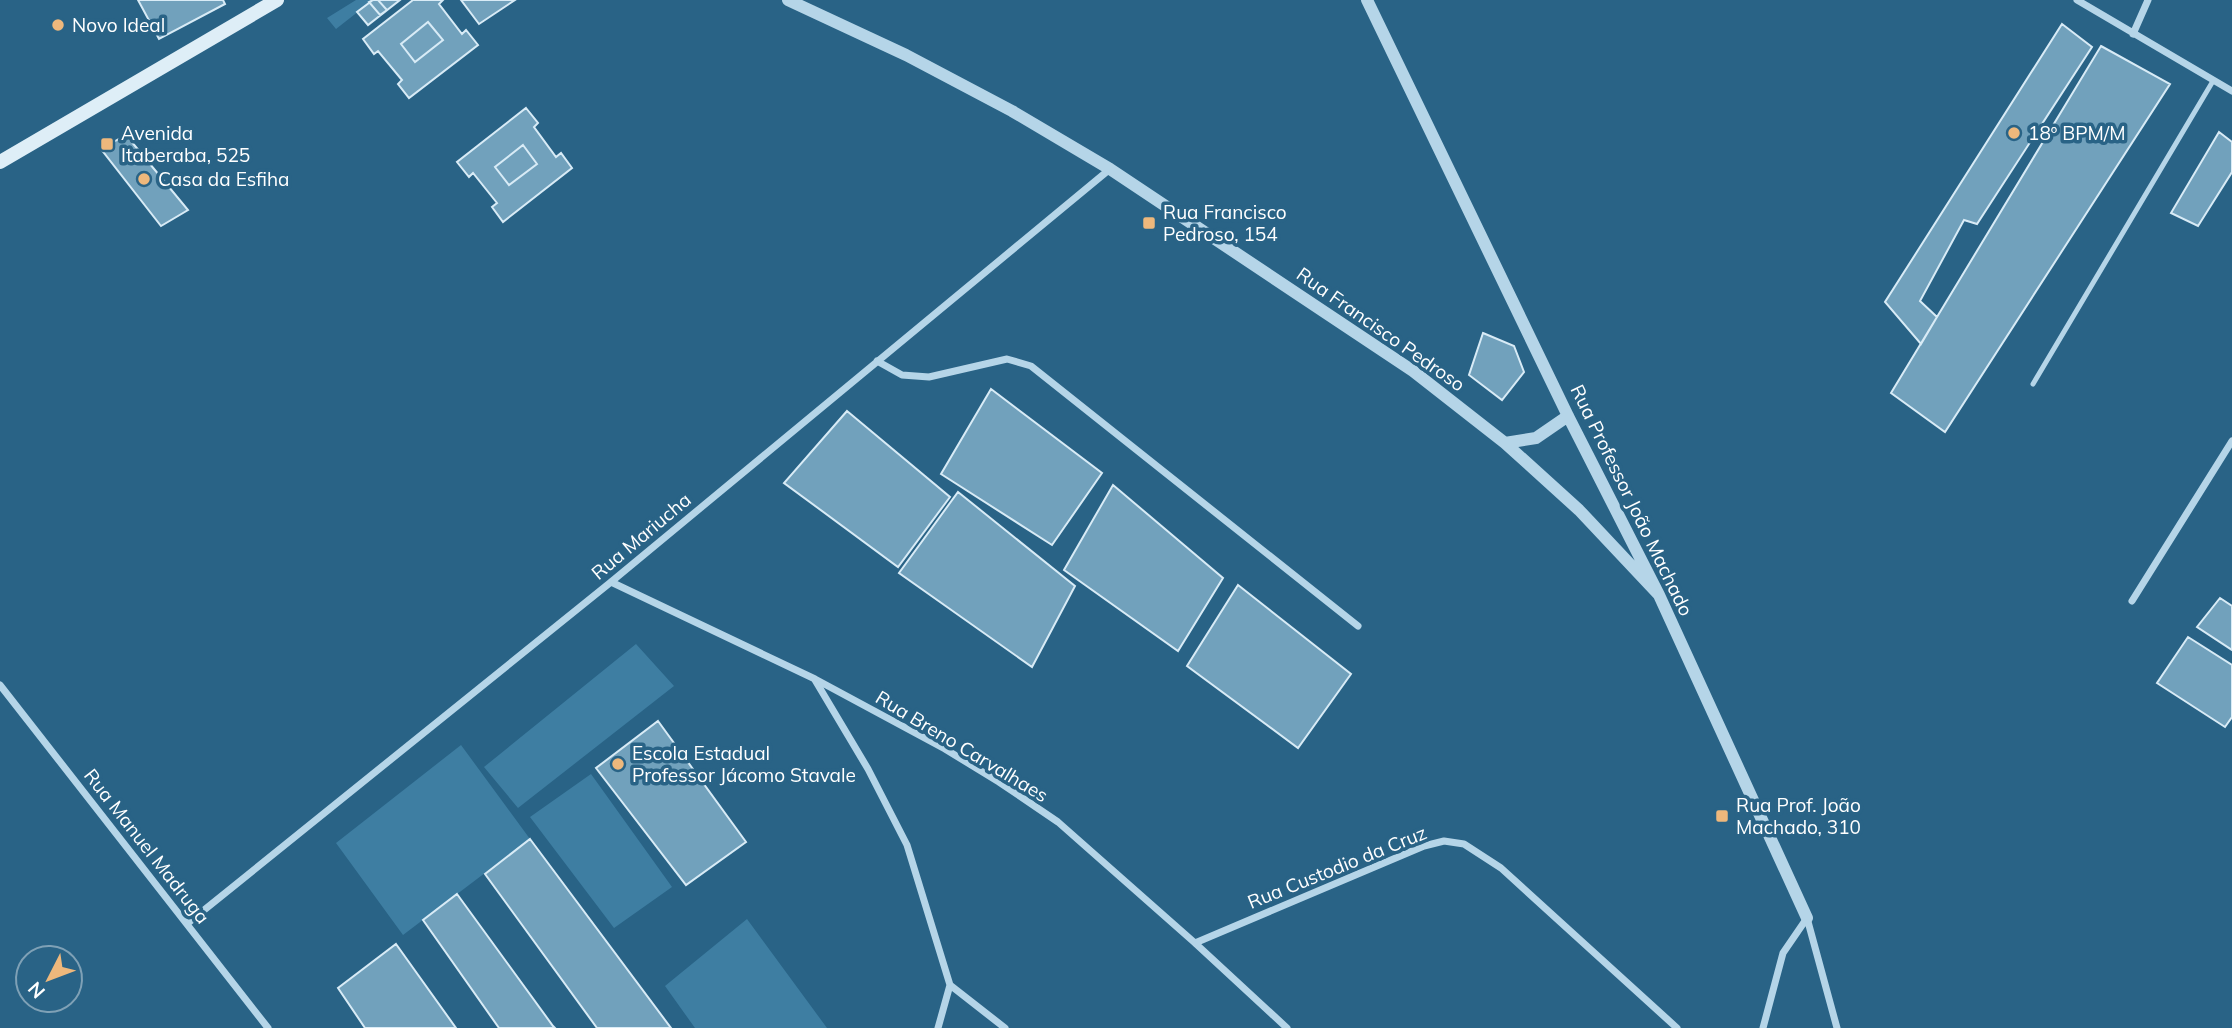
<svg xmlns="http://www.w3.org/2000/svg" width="2232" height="1028" viewBox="0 0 2232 1028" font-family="Mulish,sans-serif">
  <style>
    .green { fill: #3e7ea2 }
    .building { fill: #71a1bc; stroke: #d8ebf6; stroke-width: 2 }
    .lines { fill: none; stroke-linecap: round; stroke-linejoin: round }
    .service { stroke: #b5d5e8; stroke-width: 5 }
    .minor { stroke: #b5d5e8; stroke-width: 7 }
    .tertiary { stroke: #b5d5e8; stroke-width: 12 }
    .secondary { stroke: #deeef7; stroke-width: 14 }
    .poi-dot { fill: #eeb87c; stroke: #296386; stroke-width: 2.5 }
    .labels { text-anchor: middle; stroke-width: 7; stroke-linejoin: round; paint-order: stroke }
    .poi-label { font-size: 19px; fill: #fff; stroke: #296386; text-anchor: start }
    .street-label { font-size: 19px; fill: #fff; stroke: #296386 }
  </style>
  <rect width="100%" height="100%" fill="#296386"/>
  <path class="green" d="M356,0H373L336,29L327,18Z
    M636,644L674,686L518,808L484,767Z
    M461,745L530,839L403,935L336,843Z
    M591,774L672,887L614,928L530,817Z
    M747,919L827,1028H695L665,986Z"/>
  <path class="building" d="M138,0H223L225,4L159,39Z
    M373,0H400L368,25L357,12Z
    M373,0H378L387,10L380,15L369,2Z
    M413,0H443L439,4L462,34L466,30L478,45L409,98L398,84L402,80L378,51L374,54L363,39Z
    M461,0H515L479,24Z
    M428,22L443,40L415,62L401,44Z
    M2062,24L2092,47L1977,224L1964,220L1920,301L1937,317L1921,344L1885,302Z
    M2101,46L2170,84L1945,432L1891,393Z
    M526,108L538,123L534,127L556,157L561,153L572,168L503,222L492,207L497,203L473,173L469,177L457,162Z
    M2219,132L2232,142V172L2198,226L2171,213Z
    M126,135L188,210L161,226L101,149Z
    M523,145L537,164L509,185L495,167Z
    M1483,333L1514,346L1524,372L1502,400L1469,375Z
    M991,389L1102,473L1052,545L941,474Z
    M847,411L950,497L898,567L784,483Z
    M1113,485L1223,578L1178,651L1064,570Z
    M958,492L1075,586L1032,667L899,573Z
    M1238,585L1351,674L1298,748L1187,666Z
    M2220,598L2232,606V650L2197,627Z
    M2188,637L2232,665V717L2225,727L2157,683Z
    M658,721L746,842L686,885L596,768Z
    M530,839L671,1028H597L485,874Z
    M457,894L553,1026L555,1028H499L423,920Z
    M396,944L456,1028H365L338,988Z"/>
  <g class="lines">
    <path class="service" d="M2033,384L2213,81"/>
    <path class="minor" d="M2077,0L2232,91
      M2133,34L2148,0
      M877,361L902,375L929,377L1007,359L1031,366L1358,626
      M611,582L815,679L945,749L999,782L1058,822L1195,943L1287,1028
      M2132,601L2232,441
      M815,680L868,769L907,845L950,985L938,1028
      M0,685L268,1028
      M1807,918L1837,1028
      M188,923L611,582L1110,169
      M1195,943L1424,846L1444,841L1464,844L1501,868L1677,1028
      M950,985L1005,1028
      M1763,1028L1783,953L1807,918"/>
    <path class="tertiary" d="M788,0L906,55L1012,111L1110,169L1413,371L1505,443L1579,510L1659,595
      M1367,0L1568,416L1659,595L1807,918
      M1505,443L1536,438L1568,416"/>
    <path class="secondary" d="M0,162L277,0"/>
  </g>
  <g class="poi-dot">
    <circle cx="58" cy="25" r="7"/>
    <circle cx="2014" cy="133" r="7"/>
    <rect x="100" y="137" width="14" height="14" rx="3.5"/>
    <circle cx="144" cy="179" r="7"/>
    <rect x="1142" y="216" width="14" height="14" rx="3.5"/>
    <circle cx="618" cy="764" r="7"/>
    <rect x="1715" y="809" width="14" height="14" rx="3.5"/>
  </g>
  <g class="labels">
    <g class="poi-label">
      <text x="72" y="32">Novo Ideal</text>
      <text x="121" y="140">Avenida<tspan x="121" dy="22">Itaberaba, 525</tspan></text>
      <text x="2028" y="140">18º BPM/M</text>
      <text x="158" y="186">Casa da Esfiha</text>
      <text x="1163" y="219">Rua Francisco<tspan x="1163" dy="22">Pedroso, 154</tspan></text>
      <text x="632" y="760">Escola Estadual<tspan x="632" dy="22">Professor Jácomo Stavale</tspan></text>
      <text x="1736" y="812">Rua Prof. João<tspan x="1736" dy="22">Machado, 310</tspan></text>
    </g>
    <g class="street-label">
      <text transform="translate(1381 329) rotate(35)" y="7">Rua Francisco Pedroso</text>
      <text transform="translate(1632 500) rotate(64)" y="7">Rua Professor João Machado</text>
      <text transform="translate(641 536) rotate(-40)" y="7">Rua Mariucha</text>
      <text transform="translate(962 746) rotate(31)" y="7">Rua Breno Carvalhaes</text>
      <text transform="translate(147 846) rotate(52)" y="7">Rua Manuel Madruga</text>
      <text transform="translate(1337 867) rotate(-22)" y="7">Rua Custodio da Cruz</text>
    </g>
  </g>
  <g transform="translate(49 979) rotate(228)"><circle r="33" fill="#296386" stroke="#7fa1b6" stroke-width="2"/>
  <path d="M0-5L12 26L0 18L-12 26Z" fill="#eeb87c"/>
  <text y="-10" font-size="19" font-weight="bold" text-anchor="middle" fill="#ffffff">N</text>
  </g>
</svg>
